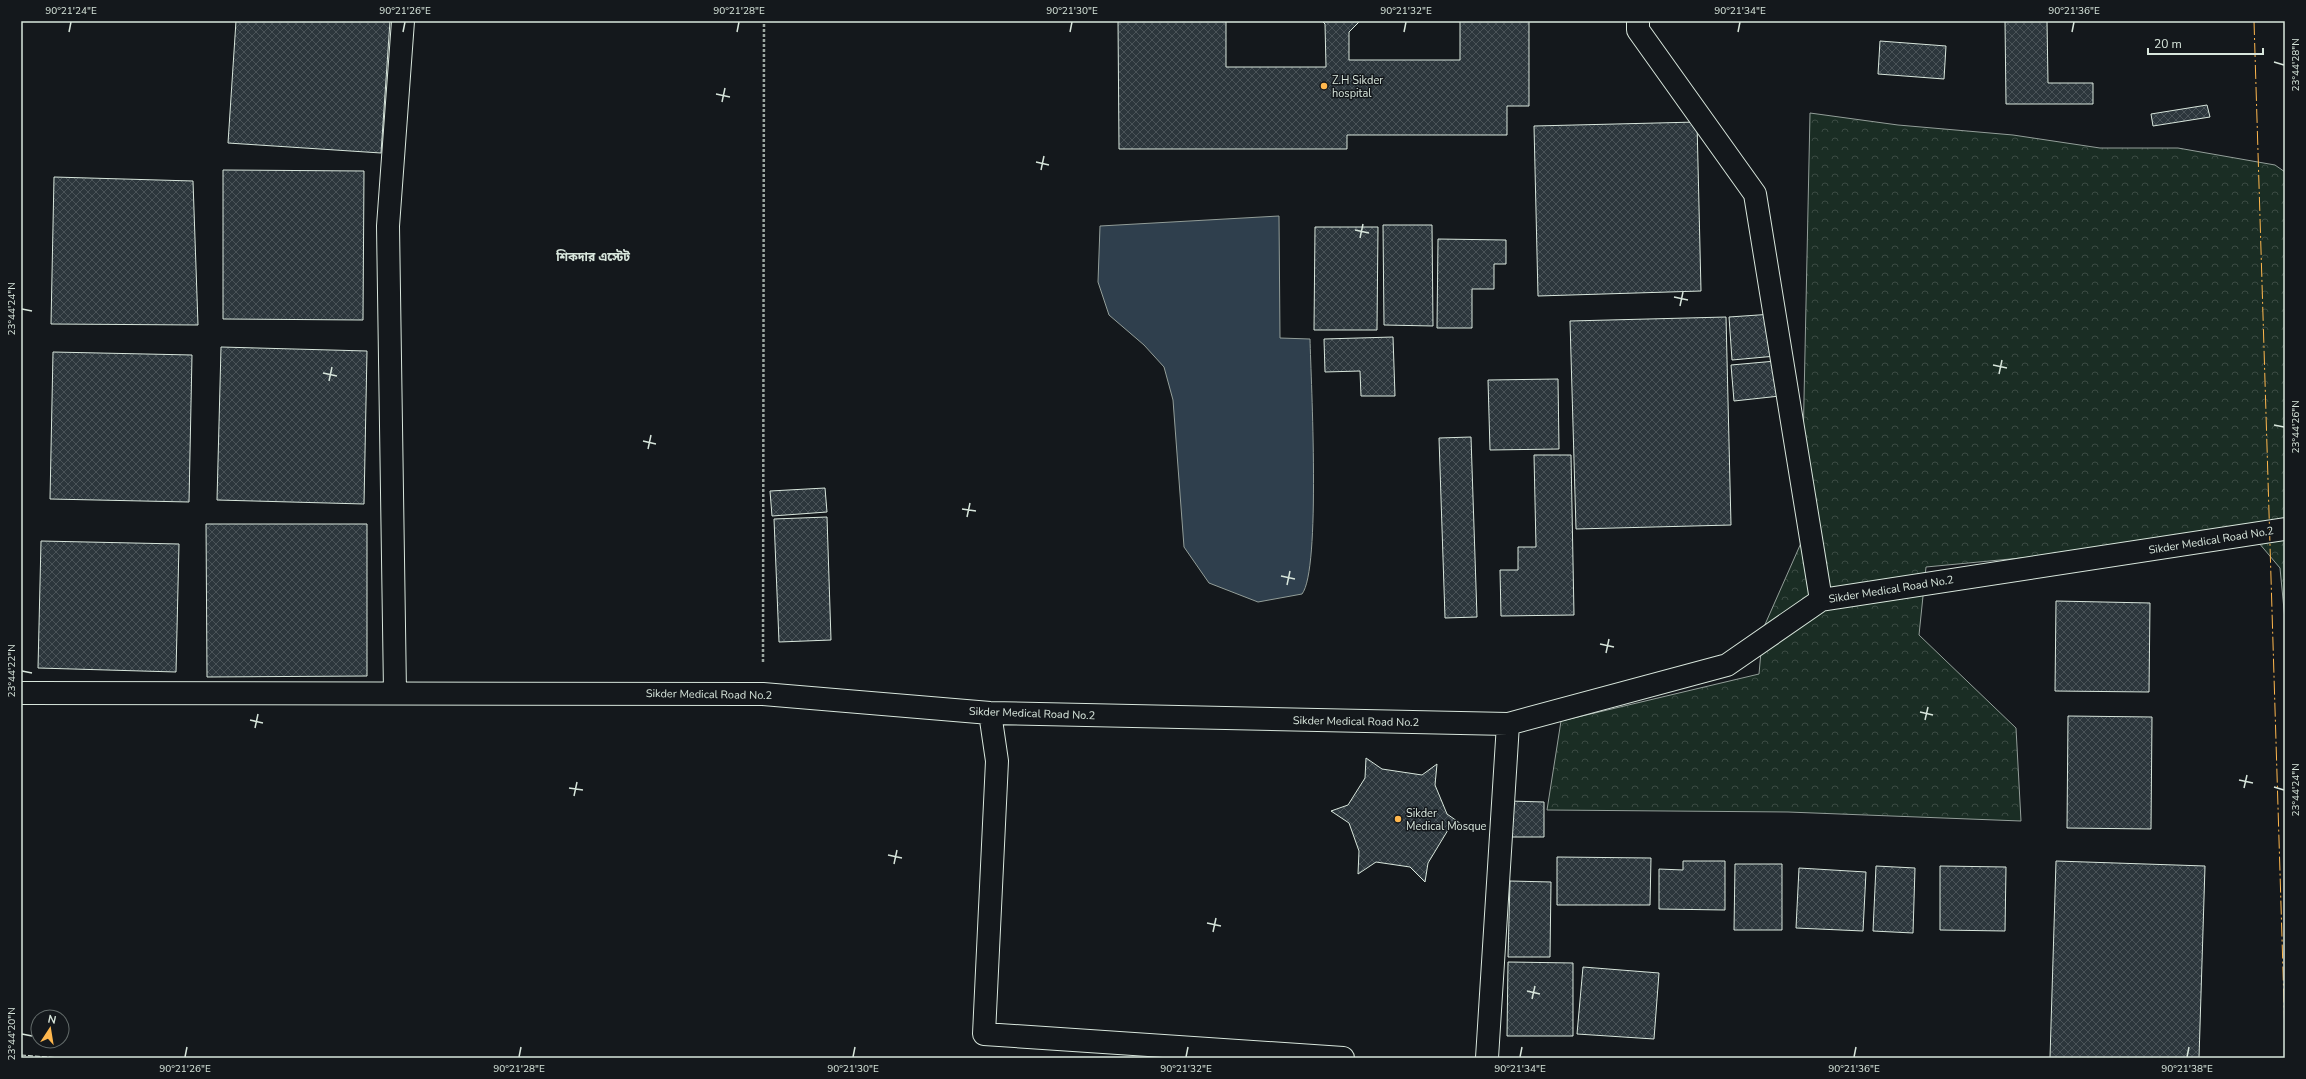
<svg xmlns="http://www.w3.org/2000/svg" width="2306" height="1079" viewBox="0 0 2306 1079" font-family="'Nunito Sans','Noto Sans Bengali',sans-serif">
  <style>
    .forest { fill: url(#forest-crowns); stroke: #939e99 }
    .water { fill: #2f3f4d; stroke: #939e99 }
    .building { fill: url(#building-cross-hatch); stroke: #d8e6dc }
    .lines { fill: none; stroke-linecap: round; stroke-linejoin: round }
    .minor-casing { stroke: #d8e6dc; stroke-width: 24 }
    .path { stroke: #9da8a2; stroke-width: 2.5; stroke-dasharray: 3 2; stroke-linecap: butt }
    .minor { stroke: #14181c; stroke-width: 22 }
    .fence { stroke: #d8e6dc; stroke-width: 1; stroke-dasharray: 5 2; stroke-linecap: butt }
    .power { stroke: #ffb74d; stroke-width: 1; stroke-dasharray: 14 3 2 3; stroke-linecap: butt }
    .ticks { fill: none; stroke: #d8e6dc; stroke-width: 1.5 }
    .poi-dot { fill: #ffb74d; stroke: #14181c; stroke-width: 1.5 }
    .labels { text-anchor: middle; stroke-width: 3; stroke-linejoin: round; paint-order: stroke }
    .poi-label { font-size: 11px; fill: #d8e6dc; stroke: #14181c; text-anchor: start }
    .street-label { font-size: 11px; fill: #d8e6dc; stroke: #14181c }
    .neighbourhood-label { font-size: 12px; font-weight: bold; fill: #d8e6dc; stroke: #14181c }
    .neatline { fill: none; stroke: #d8e6dc; stroke-width: 1.5 }
    .ticks-label { font-size: 10px; text-anchor: middle; fill: #d8e6dc }
  </style>
  <defs>
    <pattern id="forest-crowns" width="20" height="18" patternUnits="userSpaceOnUse"><rect width="20" height="18" fill="#1a2d24"/><path d="M2 6a3 3 0 1 1 6 0M12 15a3 3 0 1 1 6 0" fill="none" stroke="#3b4b43"/></pattern>
    <pattern id="building-cross-hatch" width="8" height="8" patternUnits="userSpaceOnUse"><rect width="8" height="8" fill="#2c363c"/><path d="M0 0l8 8M0 8l8-8" fill="none" stroke="#4a5358"/></pattern>
  </defs>
  <rect width="100%" height="100%" fill="#14181c"/>
  <path class="forest" d="M1810,113L1898,125L2013,135L2100,148H2178L2275,165L2285,172V620L2280,568L2253,536L1926,567L1919,635L2016,728L2021,821L1788,812L1547,810L1561,721L1759,674L1763,629L1801,543Z"/>
  <path class="water" d="M1279,216L1280,338L1310,339C1311,381 1321,570 1302,594L1258,602L1209,583L1184,547L1173,400L1164,367L1144,345L1109,315L1098,282L1100,226Z"/>
  <path class="building" d="M236,21H390L381,153L228,143Z
    M1118,21H1226V67H1326L1325,24L1322,21H1360L1349,32V60H1460V21H1529V106H1507V135H1347V149H1119Z
    M2005,21H2047L2048,83H2093V104H2006Z
    M1880,41L1946,46L1944,79L1878,74Z
    M2207,105L2210,117L2153,126L2151,114Z
    M1697,122L1701,291L1538,296L1534,126Z
    M223,170L364,171L363,320L223,319Z
    M54,177L193,181L198,325L51,324Z
    M1383,225H1432L1433,326L1384,325Z
    M1315,227H1378L1377,330H1314Z
    M1438,239L1506,240V264H1494V289H1472V328H1437Z
    M1773,314L1776,356L1732,360L1729,317Z
    M1726,317L1731,525L1576,529L1570,321Z
    M1393,337L1395,396H1361L1360,371L1325,372L1324,339Z
    M221,347L367,351L364,504L217,500Z
    M53,352L192,355L189,502L50,499Z
    M1776,361L1780,396L1734,401L1731,365Z
    M1558,379L1559,449L1490,450L1488,380Z
    M1471,437L1477,617L1445,618L1439,438Z
    M1534,455H1571L1574,615L1501,616L1500,570H1518V547H1536Z
    M825,488L827,512L772,516L770,491Z
    M827,517L831,640L779,642L774,519Z
    M206,524H367V676L207,677Z
    M41,541L179,544L176,672L38,668Z
    M2056,601L2150,603L2149,692L2055,691Z
    M2068,716L2152,717L2151,829L2067,828Z
    M1366,758L1382,769L1422,775L1437,764L1435,785L1447,814L1464,826L1448,830L1428,863L1425,882L1410,867L1376,862L1358,874L1359,851L1349,823L1331,811L1348,805L1365,778Z
    M1508,801L1544,802V837H1508Z
    M1557,857L1651,858L1650,905H1557Z
    M1683,861H1725V910L1659,909V869L1683,870Z
    M2056,861L2205,866L2199,1058H2050Z
    M1735,864H1782V930H1734Z
    M1876,866L1915,868L1913,933L1873,931Z
    M1940,866L2006,867L2005,931L1940,930Z
    M1799,868L1866,872L1863,931L1796,928Z
    M1510,881L1551,882L1550,957H1508Z
    M1508,962L1573,963V1036H1507Z
    M1583,967L1659,973L1654,1039L1577,1034Z"/>
  <g class="lines">
    <g class="minor-casing">
      <path id="minor" d="M1638,21V30L1755,194L1821,600
        M395,692L388,226L403,21
        M21,693L763,694L990,713L1508,724L1727,665L1821,600L2285,529
        M990,713L997,761L984,1034L1343,1058
        M1487,1058L1508,724"/>
    </g>
    <path class="path" d="M763,662L764,21"/>
    <use href="#minor" class="minor"/>
    <path class="fence" d="M21,1055L62,1058"/>
    <path class="power" d="M2254,21L2285,1036"/>
  </g>
  <path class="ticks" d="M69,32L71,22M403,32L405,22M737,32L739,22M1070,32L1072,22M1404,32L1406,22M1738,32L1740,22M2072,32L2074,22M2274,62L2284,65M716,94L730,97M722,102L725,88M1036,162L1049,165M1041,170L1044,156M1355,230L1369,233M1360,238L1363,224M1674,297L1688,300M1680,306L1683,292M22,309L32,311M1993,365L2007,368M323,373L337,376M1999,374L2002,360M329,381L332,367M2274,425L2284,427M643,441L656,444M648,449L651,435M962,509L976,511M967,517L970,503M1281,576L1295,579M1287,585L1290,571M1600,644L1614,647M1606,653L1609,639M22,671L32,673M1920,712L1933,715M250,720L263,723M1925,720L1928,707M255,728L258,714M2239,780L2253,783M2274,787L2284,790M569,788L583,790M2244,788L2247,775M574,796L577,782M888,855L902,858M894,864L897,850M1207,923L1221,926M1213,932L1216,918M1527,991L1540,994M1532,999L1535,986M22,1034L32,1036M185,1057L187,1047M519,1057L521,1047M853,1057L855,1047M1186,1057L1188,1047M1520,1057L1522,1047M1854,1057L1856,1047M2187,1057L2189,1047"/>
  <g class="poi-dot">
    <circle cx="1324" cy="86" r="4"/>
    <circle cx="1398" cy="819" r="4"/>
  </g>
  <g class="labels">
    <g class="poi-label">
      <text x="1332" y="84">Z.H Sikder<tspan x="1332" dy="13">hospital</tspan></text>
      <text x="1406" y="817">Sikder<tspan x="1406" dy="13">Medical Mosque</tspan></text>
    </g>
    <g class="street-label">
      <text transform="translate(2211 540) rotate(-9)" y="4">Sikder Medical Road No.2</text>
      <text transform="translate(1891 589) rotate(-9)" y="4">Sikder Medical Road No.2</text>
      <text transform="translate(709 694) rotate(1)" y="4">Sikder Medical Road No.2</text>
      <text transform="translate(1032 713) rotate(2)" y="4">Sikder Medical Road No.2</text>
      <text transform="translate(1356 721) rotate(1)" y="4">Sikder Medical Road No.2</text>
    </g>
    <g class="neighbourhood-label">
      <text x="593" y="261">শিকদার এস্টেট</text>
    </g>
  </g>
  <rect width="2306" height="1079" fill="none" stroke="#14181c" stroke-width="44"/>
  <g transform="translate(50 1029) rotate(12)"><circle r="19" fill="#14181c" stroke="#626a69"/>
  <path d="M0-3L7 15L0 10L-7 15Z" fill="#ffb74d"/>
  <text y="-6" font-size="11" font-weight="bold" text-anchor="middle" fill="#d8e6dc">N</text>
  </g>
  <path d="M2148 48v6h115v-6" fill="none" stroke="#d8e6dc" stroke-width="2"/>
  <text x="2154" y="48" font-size="12" fill="#d8e6dc" stroke="#14181c" stroke-width="3" paint-order="stroke">20 m</text>
  <rect x="22" y="22" width="2262" height="1035" class="neatline"/>
  <g class="ticks-label">
    <text x="71" y="14">90°21'24"E</text>
    <text x="405" y="14">90°21'26"E</text>
    <text x="739" y="14">90°21'28"E</text>
    <text x="1072" y="14">90°21'30"E</text>
    <text x="1406" y="14">90°21'32"E</text>
    <text x="1740" y="14">90°21'34"E</text>
    <text x="2074" y="14">90°21'36"E</text>
    <text transform="translate(2295 65) rotate(-90)" y="4">23°44'28"N</text>
    <text transform="translate(11 309) rotate(-90)" y="4">23°44'24"N</text>
    <text transform="translate(2295 427) rotate(-90)" y="4">23°44'26"N</text>
    <text transform="translate(11 671) rotate(-90)" y="4">23°44'22"N</text>
    <text transform="translate(2295 790) rotate(-90)" y="4">23°44'24"N</text>
    <text transform="translate(11 1034) rotate(-90)" y="4">23°44'20"N</text>
    <text x="185" y="1072">90°21'26"E</text>
    <text x="519" y="1072">90°21'28"E</text>
    <text x="853" y="1072">90°21'30"E</text>
    <text x="1186" y="1072">90°21'32"E</text>
    <text x="1520" y="1072">90°21'34"E</text>
    <text x="1854" y="1072">90°21'36"E</text>
    <text x="2187" y="1072">90°21'38"E</text>
  </g>
</svg>
